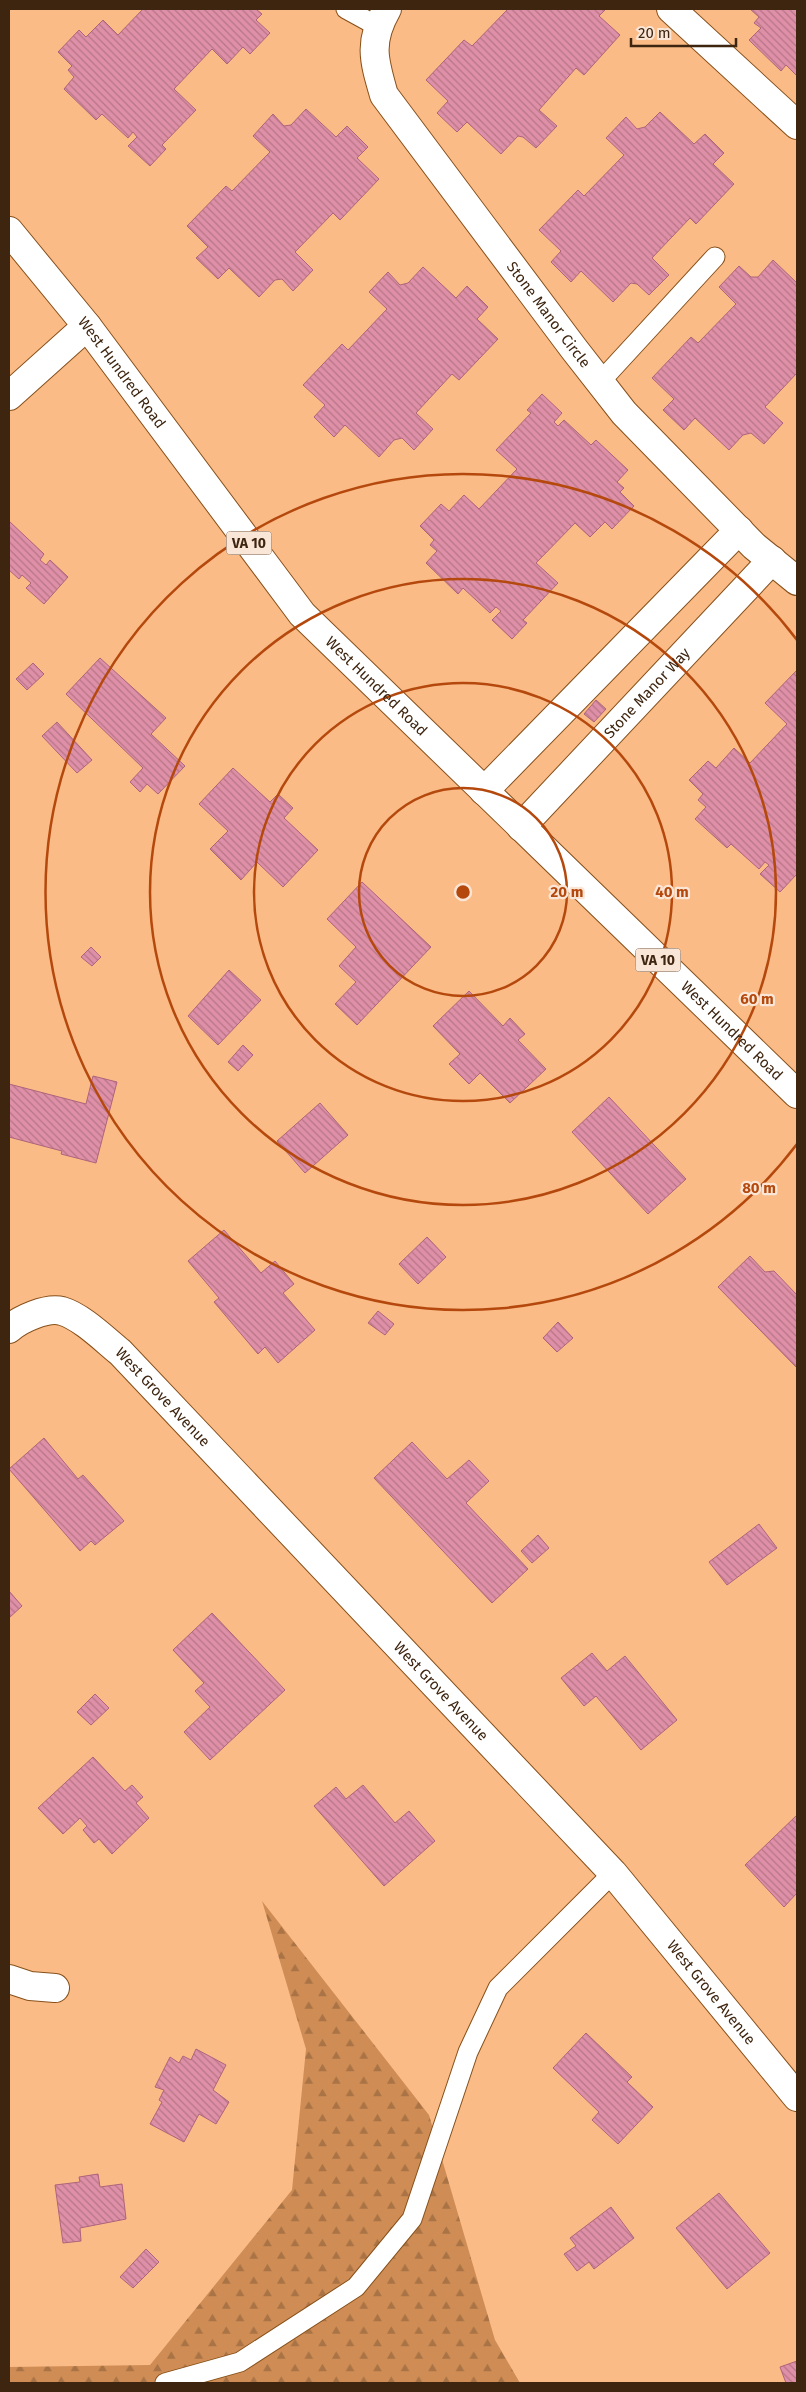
<svg xmlns="http://www.w3.org/2000/svg" width="806" height="2392" viewBox="0 0 806 2392" font-family="'Fira Sans',sans-serif">
  <style>
    .forest { fill: url(#forest-firs) }
    .building { fill: url(#building-back-hatch); stroke: #ae647b }
    .lines { fill: none; stroke-linecap: round; stroke-linejoin: round }
    .lane-casing { stroke: #87501a; stroke-width: 21 }
    .street-casing { stroke: #87501a; stroke-width: 30 }
    .primary-casing { stroke: #87501a; stroke-width: 30 }
    .lane { stroke: #fff; stroke-width: 19 }
    .street { stroke: #fff; stroke-width: 28 }
    .primary { stroke: #fff; stroke-width: 28 }
    .ring { fill: none; stroke: #b5490d; stroke-width: 2.5 }
    .labels { text-anchor: middle; stroke-width: 4.5; stroke-linejoin: round; paint-order: stroke }
    .shield { fill: #fae6d7; stroke: #765f4c; stroke-width: 1 }
    .shield-label { font-size: 14px; font-weight: bold; fill: #3e2510 }
    .street-label { font-size: 15px; fill: #3e2510; stroke: #fae6d7 }
    .centre { fill: #b5490d; stroke: #fae6d7; stroke-width: 2.5 }
    .ring-label { font-size: 15px; text-anchor: middle; font-weight: bold; fill: #b5490d; stroke: #fae6d7; stroke-width: 4.5; stroke-linejoin: round; paint-order: stroke }
  </style>
  <defs>
    <pattern id="forest-firs" width="22" height="20" patternUnits="userSpaceOnUse" patternTransform="scale(1.25)"><rect width="22" height="20" fill="#cf8d55"/><path d="M5 1l3.5 6h-7zM16 11l3.5 6h-7z" fill="#a97345"/></pattern>
    <pattern id="building-back-hatch" width="6" height="6" patternUnits="userSpaceOnUse" patternTransform="scale(1.25)"><rect width="6" height="6" fill="#df90a8"/><path d="M-1 5l2 2M0 0l6 6M5-1l2 2" fill="none" stroke="#b67587"/></pattern>
  </defs>
  <rect width="100%" height="100%" fill="#fabb87"/>
  <path class="forest" d="M262,1901L429,2115L495,2340L520,2383H9V2367L150,2365L292,2190L306,2049Z"/>
  <path class="building" d="M143,9H256L262,14L256,20L270,33L250,54L243,47L227,64L212,49L174,89L196,110L162,145L166,149L150,166L128,146L137,137L133,132L128,138L102,114L96,120L64,89L74,77L68,70L72,66L58,52L79,30L86,37L103,20L118,35Z
    M508,9H606L599,16L620,35L584,75L576,68L539,110L557,126L536,148L523,137L518,136L501,154L467,122L457,132L437,113L448,101L426,80L464,40L472,46Z
    M750,9H797V76L786,65L781,71L749,40L761,28L754,23L759,17Z
    M306,109L336,137L347,126L368,147L357,158L379,179L340,220L333,213L295,252L313,270L293,291L282,279L275,280L259,297L229,268L218,279L196,258L208,247L187,226L226,186L232,191L270,152L253,136L273,114L284,126L291,125Z
    M660,112L694,144L705,134L724,153L713,164L734,184L696,224L690,218L652,258L669,275L649,295L637,284L631,283L613,302L581,271L571,282L551,262L561,251L539,230L578,190L584,196L624,155L606,138L626,117L637,129L645,127Z
    M773,260L797,283V373L765,407L783,423L764,444L751,433L743,435L729,450L695,418L684,430L663,410L674,399L652,378L691,337L698,343L736,304L719,287L739,266L751,277H758Z
    M423,267L456,298L467,286L488,307L477,319L498,339L459,380L452,374L416,413L433,429L414,450L402,438L394,440L379,457L345,425L334,437L314,417L325,405L303,385L342,344L348,350L387,309L369,292L388,272L400,285L408,283Z
    M542,394L562,413L554,422L558,426L564,420L591,445L596,440L628,470L617,482L624,488L620,492L634,506L612,529L605,522L590,537L575,523L536,563L558,583L523,620L527,623L512,639L492,620L501,611L496,607L490,613L463,588L458,594L426,563L437,551L430,545L434,540L420,526L441,504L449,511L464,495L479,509L517,469L496,450L531,413L527,410Z
    M9,521L44,554L40,560L46,565L50,560L68,577L44,604L26,588L31,583L22,575L19,579L9,570Z
    M100,658L166,718L151,734L185,766L158,794L147,784L140,792L130,782L143,768L66,694Z
    M33,663L44,674L27,690L16,679Z
    M797,670V874L780,892L760,874L769,865L765,862L759,869L731,844L727,848L695,819L706,807L698,800L703,794L689,780L708,761L716,768L734,748L750,763L787,724L765,703Z
    M596,700L606,709L594,722L584,714Z
    M57,722L92,760L77,773L42,736Z
    M233,768L270,802L278,794L293,808L284,818L318,850L283,887L257,862L241,880L210,849L228,831L199,804Z
    M362,882L431,947L357,1025L335,1004L356,982L339,966L356,947L327,919Z
    M91,947L101,957L92,966L81,957Z
    M229,970L261,1000L218,1045L188,1016Z
    M469,991L503,1026L510,1018L525,1034L518,1040L546,1069L510,1103L480,1073L469,1084L449,1064L460,1054L433,1026Z
    M243,1045L253,1055L238,1071L228,1062Z
    M93,1076L117,1082L96,1163L61,1154L62,1151L9,1137V1084L86,1104Z
    M609,1097L686,1179L648,1214L572,1132Z
    M320,1103L348,1135L305,1173L277,1141Z
    M224,1230L261,1273L275,1261L294,1284L283,1293L315,1330L278,1363L265,1347L258,1354L214,1302L219,1298L188,1261Z
    M427,1237L446,1257L418,1284L399,1264Z
    M750,1256L765,1272L774,1271L797,1295V1368L718,1287Z
    M378,1311L394,1324L385,1335L368,1323Z
    M558,1322L573,1338L557,1352L543,1338Z
    M44,1438L78,1479L83,1475L124,1521L95,1545L91,1541L80,1551L9,1469Z
    M412,1442L447,1479L469,1460L489,1481L466,1503L528,1569L492,1603L374,1478Z
    M759,1524L777,1548L727,1585L709,1562Z
    M538,1535L549,1548L532,1563L521,1551Z
    M9,1591L22,1606L9,1618Z
    M212,1613L285,1690L210,1760L184,1732L210,1707L195,1691L204,1683L173,1650Z
    M592,1653L607,1671L625,1656L677,1720L641,1750L596,1696L584,1706L561,1678Z
    M95,1694L109,1708L91,1725L77,1712Z
    M93,1757L125,1791L132,1785L143,1797L136,1803L149,1818L112,1854L99,1839L94,1843L83,1830L87,1826L80,1818L63,1834L38,1808Z
    M363,1785L395,1823L409,1811L435,1841L384,1886L314,1806L336,1787L346,1799Z
    M797,1815V1893L784,1907L745,1865Z
    M586,2033L632,2077L627,2082L653,2107L618,2144L592,2120L599,2112L553,2068Z
    M196,2049L226,2065L213,2090L229,2102L216,2124L199,2114L184,2142L150,2124L162,2102L159,2100L164,2090L155,2087L170,2057L179,2063L183,2056L191,2060Z
    M98,2174L100,2187L122,2184L126,2219L80,2228L81,2241L63,2243L55,2185L80,2182L79,2177Z
    M719,2193L770,2253L727,2289L676,2228Z
    M611,2207L634,2238L594,2269L589,2262L577,2271L564,2254L576,2246L570,2238Z
    M146,2249L159,2262L133,2288L120,2277Z
    M797,2361V2383H786L780,2367Z"/>
  <g class="lines">
    <g class="lane-casing">
      <path id="lane" d="M346,9L377,26
        M600,382L715,257
        M165,2383L240,2362L356,2287L412,2219L468,2052L498,1988L613,1873"/>
    </g>
    <g class="street-casing">
      <g id="street">
        <path id="s1" d="M387,9C368,42 374,61 384,95L574,349L624,413L754,546L797,581"/>
        <path d="M671,9L797,125"/>
        <path d="M9,396L87,326"/>
        <path d="M484,791L739,530"/>
        <path id="s2" d="M521,827L772,560"/>
        <path id="s3" d="M9,1329C20,1319 47,1307 62,1311C82,1317 104,1339 120,1352L613,1873L797,2097"/>
        <path d="M9,1979L30,1986L55,1988"/>
      </g>
    </g>
    <g class="primary-casing">
      <g id="primary">
        <path id="s4" d="M9,231L87,326L302,614L797,1094"/>
      </g>
    </g>
    <use href="#lane" class="lane"/>
    <use href="#street" class="street"/>
    <use href="#primary" class="primary"/>
  </g>
  <g class="ring">
    <circle cx="463" cy="892" r="104"/>
    <circle cx="463" cy="892" r="209"/>
    <circle cx="463" cy="892" r="313"/>
    <path d="M797 1144A418 418 0 1 1 797 640"/>
  </g>
  <g class="labels">
    <g class="shield">
      <rect x="226.5" y="531.5" width="45" height="23" rx="4"/>
      <rect x="635.5" y="948.5" width="45" height="23" rx="4"/>
    </g>
    <g class="shield-label">
      <text x="249" y="548">VA 10</text>
      <text x="658" y="965">VA 10</text>
    </g>
    <g class="street-label">
      <text dy="5" stroke="none"><textPath href="#s1" startOffset="364">Stone Manor Circle</textPath></text>
      <text dy="5" stroke="none"><textPath href="#s4" startOffset="181">West Hundred Road</textPath></text>
      <text dy="5" stroke="none"><textPath href="#s4" startOffset="586">West Hundred Road</textPath></text>
      <text dy="5" stroke="none"><textPath href="#s2" startOffset="184">Stone Manor Way</textPath></text>
      <text dy="5" stroke="none"><textPath href="#s4" startOffset="1081">West Hundred Road</textPath></text>
      <text dy="5" stroke="none"><textPath href="#s3" startOffset="191">West Grove Avenue</textPath></text>
      <text dy="5" stroke="none"><textPath href="#s3" startOffset="596">West Grove Avenue</textPath></text>
      <text dy="5" stroke="none"><textPath href="#s3" startOffset="1001">West Grove Avenue</textPath></text>
    </g>
  </g>
  <circle cx="463" cy="892" r="8" class="centre"/>
  <g class="ring-label">
    <text x="567" y="897">20 m</text>
    <text x="672" y="897">40 m</text>
    <text x="757" y="1004">60 m</text>
    <text x="759" y="1193">80 m</text>
  </g>
  <rect width="806" height="2392" fill="none" stroke="#3e2510" stroke-width="20"/>
  <path d="M631 38v8h105v-8" fill="none" stroke="#3e2510" stroke-width="2.5"/>
  <text x="638" y="38" font-size="15" fill="#3e2510" stroke="#fae6d7" stroke-width="4" paint-order="stroke">20 m</text>
</svg>
